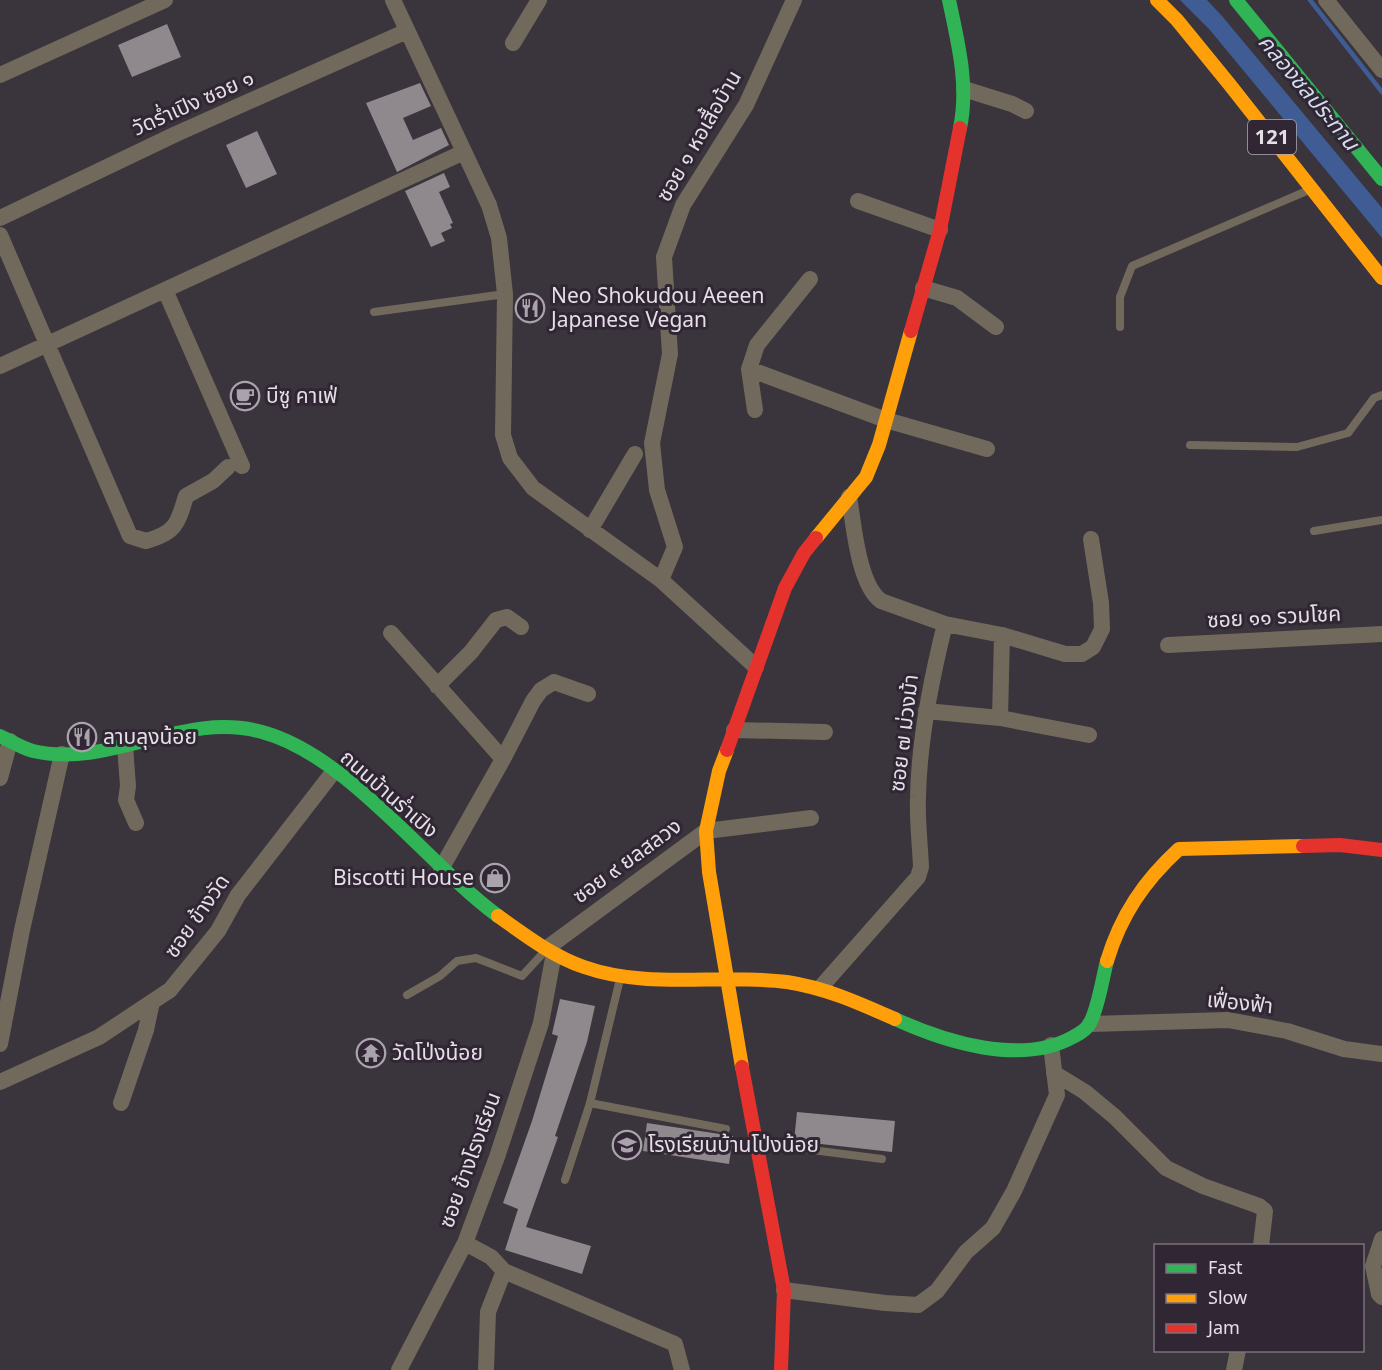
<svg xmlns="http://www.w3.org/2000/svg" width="1382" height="1370" viewBox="0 0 1382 1370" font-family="'Noto Sans','Noto Sans Thai',sans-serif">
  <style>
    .water { fill: #3f5c94 }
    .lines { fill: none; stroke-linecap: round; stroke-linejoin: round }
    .stream { stroke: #3f5c94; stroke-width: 4.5 }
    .building { fill: #8f888c }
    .lane { stroke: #716a5c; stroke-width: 8 }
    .street { stroke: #716a5c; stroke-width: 16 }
    .fast { stroke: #30b455; stroke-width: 14 }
    .slow { stroke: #ff9f0a; stroke-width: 14 }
    .jam { stroke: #e5322d; stroke-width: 14 }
    .labels { text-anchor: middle; stroke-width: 6; stroke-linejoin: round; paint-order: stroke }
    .shield { fill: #312734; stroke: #afa8b1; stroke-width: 1.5 }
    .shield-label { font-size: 20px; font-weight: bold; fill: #e5dfe7 }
    .street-label { font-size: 21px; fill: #e5dfe7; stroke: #312734 }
    .poi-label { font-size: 21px; fill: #e5dfe7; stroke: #312734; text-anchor: start }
    .water-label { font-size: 22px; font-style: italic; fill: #d3ddef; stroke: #312734 }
  </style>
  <rect width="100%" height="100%" fill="#3a343c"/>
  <path class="water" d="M1180,0H1207L1222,16L1382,208V238L1209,29Z"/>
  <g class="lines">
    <path class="stream" d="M1310,0L1382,92"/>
  </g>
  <path class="building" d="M167,24L181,57L132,77L118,45Z
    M420,83L431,106L403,118L413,140L441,128L449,145L397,172L366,103Z
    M257,131L277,174L246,188L226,145Z
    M444,173L450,187L439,192L453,223L450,224L452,228L441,233L445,241L431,247L405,191Z
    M495,865L506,871L495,891L484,885Z
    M560,999L595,1006L587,1042L555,1136L558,1137L526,1227L591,1246L582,1274L505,1250L518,1209L503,1203L532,1121L558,1036L552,1034Z
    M797,1112L895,1121L892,1152L794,1141Z
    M647,1123L733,1136L729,1164L643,1151Z"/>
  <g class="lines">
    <path class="lane" d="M374,312L505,294
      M1120,327V297L1132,266L1309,190
      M1190,445L1297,447L1348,433L1374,398L1382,395
      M1314,531L1382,520
      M620,979L590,1103L726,1129
      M407,995L440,976L457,961L476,958L522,976L546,950
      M758,1143L882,1159
      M565,1180L590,1103"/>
    <path class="street" d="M393,0L489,205L499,238L505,294L503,435L510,458L533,488L661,580L756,667
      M1326,0L1382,70
      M513,43L539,0
      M0,75L165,0
      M964,89L1012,104L1026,111
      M858,201L940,230
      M0,218L176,134L407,31
      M0,235L130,536L146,541C176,533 178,523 186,496L213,481L228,467
      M923,288L957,298L996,327
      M165,290L242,466
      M0,366L464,152
      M749,369L886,420L987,449
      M755,410L749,369L757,345L810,279
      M849,497C854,525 858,584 881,601L945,624L1002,635L1065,654H1082L1093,647L1102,629L1101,603L1091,539
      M590,530L635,454
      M661,580L675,547L657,490L652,443L670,354L664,257L683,205L746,105L794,0
      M391,633L503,759L441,869
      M1168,645L1382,634
      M437,686L471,652L496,620L507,617L521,627
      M926,711L1000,718L1002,635
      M1000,718L1089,735
      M734,730L825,732
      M125,746L128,786L126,800L136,823
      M503,759L533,701L541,690L554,682L588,694
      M0,778L10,741
      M547,948L706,831L811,818
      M820,988L918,877L921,867C920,844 917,820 918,797C919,739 931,680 945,624
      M1090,1024L1228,1020L1287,1031L1344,1049L1382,1054
      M0,1044L22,930L62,754
      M1054,1073L1085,1092L1115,1117L1166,1168L1203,1186L1259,1206L1265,1211L1261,1246
      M0,1082L99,1037L170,990L218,931L238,895L334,771
      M121,1103L146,1030L152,1002
      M1382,1239L1373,1266L1379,1294L1382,1297
      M465,1243L491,1257L504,1271L675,1344L682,1370
      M784,1290L885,1303L918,1305L937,1291L966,1252L993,1228L1014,1191L1057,1095L1051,1045
      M399,1370L465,1243L497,1157L541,1023L554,953
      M486,1370L488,1312L504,1271
      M1234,1370L1238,1350"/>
    <path class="fast" d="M949,0C958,43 969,85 960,128
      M1236,0L1382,179
      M0,736C11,741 22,748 33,751C111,769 184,710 262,732C348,755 426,863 498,916
      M895,1019C945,1042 1021,1066 1073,1037C1079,1034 1087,1029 1090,1023C1099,1005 1102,980 1107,961"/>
    <path class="slow" d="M1157,0L1177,20L1230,85L1382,278
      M816,538L866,477L879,445L911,331
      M727,750L719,771L706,831L709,872L742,1067
      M498,916C525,935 552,956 584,967C649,990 720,973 787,982C826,988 859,1003 895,1019
      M1107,961C1121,915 1144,881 1179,849L1303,846"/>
    <path class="jam" d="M911,331L940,230L960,128
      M727,750L785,588L804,553L816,538
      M1303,846L1340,845L1382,850
      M742,1067L784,1290L781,1370"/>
  </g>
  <defs>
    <g id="restaurant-ring" transform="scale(1.5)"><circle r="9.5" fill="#312734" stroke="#a9a3ab" stroke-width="1.5"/><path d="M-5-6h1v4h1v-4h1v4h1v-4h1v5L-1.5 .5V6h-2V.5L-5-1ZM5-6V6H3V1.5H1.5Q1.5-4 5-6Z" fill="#a9a3ab"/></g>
    <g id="cafe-ring" transform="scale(1.5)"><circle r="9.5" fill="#312734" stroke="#a9a3ab" stroke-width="1.5"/><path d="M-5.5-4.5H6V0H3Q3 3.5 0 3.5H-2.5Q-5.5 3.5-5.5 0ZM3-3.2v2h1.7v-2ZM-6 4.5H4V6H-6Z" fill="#a9a3ab"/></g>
    <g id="shop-ring" transform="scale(1.5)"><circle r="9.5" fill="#312734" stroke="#a9a3ab" stroke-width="1.5"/><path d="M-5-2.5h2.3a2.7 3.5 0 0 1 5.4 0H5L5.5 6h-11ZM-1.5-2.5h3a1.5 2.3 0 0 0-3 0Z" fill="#a9a3ab"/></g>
    <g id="temple-ring" transform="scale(1.5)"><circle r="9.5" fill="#312734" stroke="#a9a3ab" stroke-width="1.5"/><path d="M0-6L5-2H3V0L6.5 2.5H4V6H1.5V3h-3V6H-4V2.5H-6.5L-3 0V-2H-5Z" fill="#a9a3ab"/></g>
    <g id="school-ring" transform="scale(1.5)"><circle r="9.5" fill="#312734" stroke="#a9a3ab" stroke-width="1.5"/><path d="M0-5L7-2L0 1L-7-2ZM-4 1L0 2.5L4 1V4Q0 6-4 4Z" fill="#a9a3ab"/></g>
  </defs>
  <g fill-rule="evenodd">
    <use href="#restaurant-ring" x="530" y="308"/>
    <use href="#cafe-ring" x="245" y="396"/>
    <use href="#restaurant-ring" x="82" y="737"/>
    <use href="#shop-ring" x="495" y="878"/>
    <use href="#temple-ring" x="371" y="1053"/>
    <use href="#school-ring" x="627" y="1145"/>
  </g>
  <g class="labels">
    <rect class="shield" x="1248" y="120" width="48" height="34" rx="4.5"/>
    <g class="shield-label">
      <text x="1272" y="144">121</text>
    </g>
    <g class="street-label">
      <text transform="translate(193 103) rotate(-24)" y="7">วัดร่ำเปิง ซอย ๑</text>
      <text transform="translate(699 136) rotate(-60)" y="7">ซอย ๑ หอเสื้อบ้าน</text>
      <text transform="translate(1274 617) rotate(-3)" y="7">ซอย ๑๑ รวมโชค</text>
      <text transform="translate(904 733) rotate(-83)" y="7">ซอย ๗ ม่วงม้า</text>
      <text transform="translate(389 794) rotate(41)" y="7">ถนนบ้านร่ำเปิง</text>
      <text transform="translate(627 861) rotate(-36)" y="7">ซอย ๙ ยลสลวง</text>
      <text transform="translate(197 916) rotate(-55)" y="7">ซอย ข้างวัด</text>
      <text transform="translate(1240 1003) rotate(6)" y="7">เฟื่องฟ้า</text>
      <text transform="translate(470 1160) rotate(-70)" y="7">ซอย ข้างโรงเรียน</text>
    </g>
    <g class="poi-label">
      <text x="551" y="303">Neo Shokudou Aeeen<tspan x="551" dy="24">Japanese Vegan</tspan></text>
      <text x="266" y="403">บีซู คาเฟ่</text>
      <text x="103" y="744">ลาบลุงน้อย</text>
      <text x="474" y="885" text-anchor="end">Biscotti House</text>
      <text x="392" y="1060">วัดโป่งน้อย</text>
      <text x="648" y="1152">โรงเรียนบ้านโป่งน้อย</text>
    </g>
    <g class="water-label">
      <text transform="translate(1309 92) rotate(50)" y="8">คลองชลประทาน</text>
    </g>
  </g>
  <rect x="1154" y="1244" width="210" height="108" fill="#312734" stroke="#79717c" stroke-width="1.5"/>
  <rect x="1166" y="1264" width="30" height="9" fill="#30b455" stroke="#79717c" stroke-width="1.5"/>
  <text x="1208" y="1274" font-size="18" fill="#e5dfe7">Fast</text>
  <rect x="1166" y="1294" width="30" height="9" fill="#ff9f0a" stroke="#79717c" stroke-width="1.5"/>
  <text x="1208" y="1304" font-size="18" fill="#e5dfe7">Slow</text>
  <rect x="1166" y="1324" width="30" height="9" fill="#e5322d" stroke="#79717c" stroke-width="1.5"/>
  <text x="1208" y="1334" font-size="18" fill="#e5dfe7">Jam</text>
</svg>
